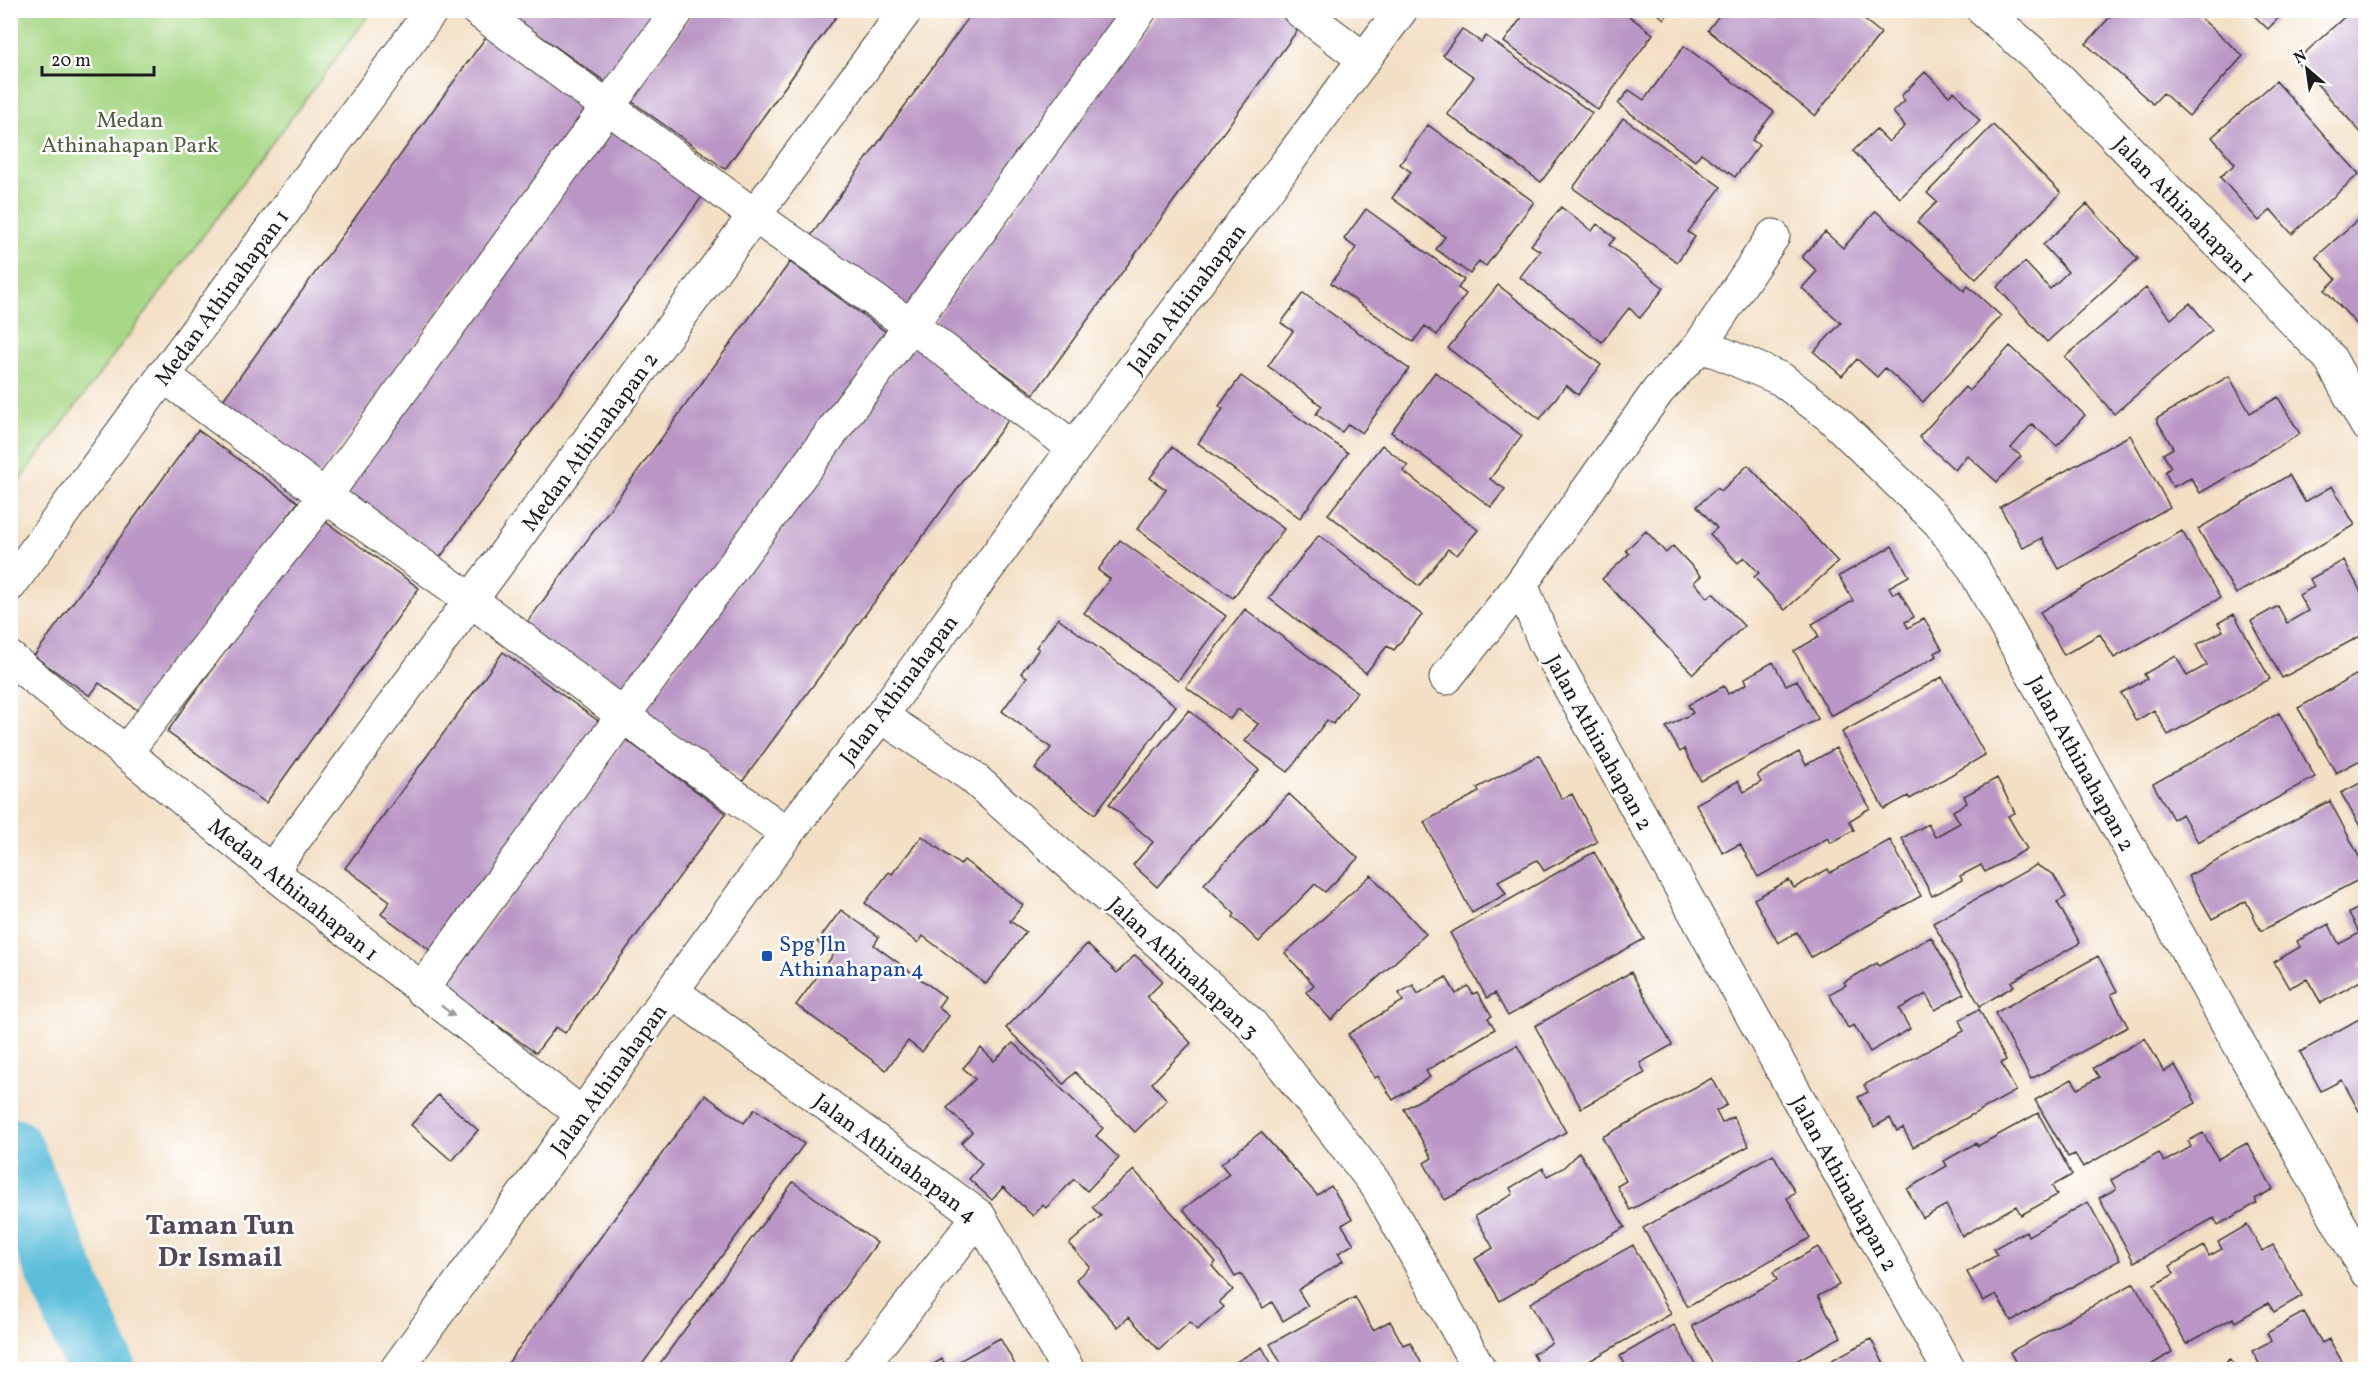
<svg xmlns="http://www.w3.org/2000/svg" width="2376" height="1380" viewBox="0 0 2376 1380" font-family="Vollkorn,serif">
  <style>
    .green { fill: #a7d886; stroke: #627a51; stroke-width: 1.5 }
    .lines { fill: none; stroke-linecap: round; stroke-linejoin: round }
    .river { stroke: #5cbdda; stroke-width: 68 }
    .building { fill: #b996c5 }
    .minor-casing { stroke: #3c3935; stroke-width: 35 }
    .minor { stroke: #fff; stroke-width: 33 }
    .oneway { fill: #999 }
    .transit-dot { fill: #1a4fb4; stroke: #fff; stroke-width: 2 }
    .labels { text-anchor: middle; stroke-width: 5; stroke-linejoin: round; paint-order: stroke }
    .park-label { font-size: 22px; fill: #4d5e41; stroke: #fff }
    .street-label { font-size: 22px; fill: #1c1c1c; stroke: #fff }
    .transit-label { font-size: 22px; fill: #164399; stroke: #fff; text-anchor: start }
    .district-label { font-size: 28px; font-weight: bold; fill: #534757; stroke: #fff }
  </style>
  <rect width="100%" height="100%" fill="#fff"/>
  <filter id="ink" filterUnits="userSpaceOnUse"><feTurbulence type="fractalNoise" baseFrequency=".0167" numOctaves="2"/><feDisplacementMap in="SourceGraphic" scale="12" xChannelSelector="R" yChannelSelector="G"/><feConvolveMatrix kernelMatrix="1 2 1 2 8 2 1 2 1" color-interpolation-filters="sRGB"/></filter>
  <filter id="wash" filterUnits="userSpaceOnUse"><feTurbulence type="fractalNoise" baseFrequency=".008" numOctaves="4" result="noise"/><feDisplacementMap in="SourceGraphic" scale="24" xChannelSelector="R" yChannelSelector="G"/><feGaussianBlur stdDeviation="1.35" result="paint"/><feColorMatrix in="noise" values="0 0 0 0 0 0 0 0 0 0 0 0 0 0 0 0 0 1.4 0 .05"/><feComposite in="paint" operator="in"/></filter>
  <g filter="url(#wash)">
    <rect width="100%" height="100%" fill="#f3dfc4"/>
    <path class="green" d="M11,10L372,11L11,492L10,11Z"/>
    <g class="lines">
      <path class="river" d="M10,1151L102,1370"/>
    </g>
    <g id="blocks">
      <path class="building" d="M515,10H664L610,85L511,15Z
        M695,10H841L725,169L630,100Z
        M974,10H1127L910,309L810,237Z
        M1158,10H1282L1302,24L1034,394L933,322Z
        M1527,10H1621L1653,34L1598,110L1504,42Z
        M1653,10H1671L1664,19Z
        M1723,10H1852L1881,33L1815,116L1708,30Z
        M2116,10H2192L2243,56L2189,116L2163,93L2153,104L2086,44Z
        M2248,10H2286L2268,29Z
        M2352,10H2359L2366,18V138L2296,61Z
        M1462,29L1481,42L1486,36L1592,113L1541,182L1447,114L1474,77L1443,55Z
        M486,37L586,108L320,476L220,404Z
        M1684,46L1774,112L1752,140L1759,145L1735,177L1701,153L1695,161L1618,104L1629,90L1644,100Z
        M1925,72L1949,96L1954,91L1980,121L1900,198L1853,151L1876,129L1889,142L1905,126L1893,112L1905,101L1901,96Z
        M2276,81L2359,174L2292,234L2271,210L2259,221L2220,177L2235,164L2212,137Z
        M1623,118L1721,187L1688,232L1695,237L1677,262L1573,188Z
        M1428,125L1534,202L1486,266L1479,261L1470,274L1436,249L1445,237L1392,198L1411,172L1400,164Z
        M1993,125L2061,193L1976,279L1917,222L1937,202L1927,193Z
        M608,126L704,194L439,559L344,491Z
        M2087,204L2138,259L2047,342L1997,287L2025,262L2050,289L2068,272L2043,245Z
        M1561,207L1592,231L1597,224L1615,238L1609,245L1664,288L1640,318L1629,308L1602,342L1520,277L1540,251L1531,245Z
        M1366,209L1464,280L1458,288L1466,294L1437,335L1425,326L1413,342L1331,283L1356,248L1344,239Z
        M1876,211L1964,291L1968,286L2001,316L1923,402L1885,368L1877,377L1857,359L1842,376L1814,352L1841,323L1802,288L1817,271L1802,257L1825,232L1843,248Z
        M2366,212V334L2325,290L2336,279L2316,257Z
        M790,262L890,335L623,701L523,628Z
        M1498,285L1601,365L1578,395L1566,385L1540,419L1448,348Z
        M2146,288L2171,319L2190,303L2212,330L2114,414L2065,357Z
        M1303,293L1409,369L1362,433L1348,424L1342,432L1316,414L1322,406L1268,366L1293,331L1281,323Z
        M913,343L1012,415L742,782L644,711Z
        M2010,346L2085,415L2057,446L2032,424L2011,448L2021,456L1997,482L1967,455L1955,470L1919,437L1965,387L1969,391Z
        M1435,372L1522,436L1490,479L1505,489L1491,507L1391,432Z
        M1241,376L1348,453L1300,518L1198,443L1223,409L1219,406Z
        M2229,376L2250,413L2278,397L2300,434L2200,493L2191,478L2173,487L2165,472L2171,467L2163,454L2173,448L2156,419Z
        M198,430L298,502L143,714L99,683L90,696L34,656Z
        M2130,435L2170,507L2059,569L2042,538L2023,548L2000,507Z
        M1382,445L1408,466L1403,471L1478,530L1457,555L1448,549L1419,586L1328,514Z
        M1172,447L1284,529L1233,598L1137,529L1166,490L1150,478Z
        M1748,465L1838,562L1785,610L1754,577L1759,573L1744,557L1738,563L1710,534L1717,528L1697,506L1717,488L1721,491Z
        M2289,475L2305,502L2332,486L2355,525L2236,594L2198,529Z
        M320,518L419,588L266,803L167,732Z
        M1646,531L1666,553L1673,546L1701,576L1694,582L1708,598L1713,593L1744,626L1693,674L1602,579L1629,554L1626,550Z
        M2182,531L2220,598L2114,658L2100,634L2064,655L2040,612Z
        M1319,535L1422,615L1394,650L1387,646L1366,673L1269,598Z
        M1120,540L1226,616L1178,681L1084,613L1110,579L1098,570Z
        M1892,546L1909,576L1889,587L1893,594L1899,591L1914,617L1905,622L1908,628L1924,618L1942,649L1935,653L1937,656L1831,716L1794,651L1819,637L1812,624L1853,601L1839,576Z
        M2344,560L2361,592L2366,589V633L2282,678L2251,621L2278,606L2287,623L2308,611L2299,595L2314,587L2310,579Z
        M1245,609L1357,692L1333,724L1327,720L1288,772L1245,741L1258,724L1238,709L1230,719L1186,687Z
        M2234,614L2270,679L2168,735L2154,710L2136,721L2121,693L2147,679L2144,674L2176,656L2187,676L2207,665L2196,645L2223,631L2218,623Z
        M1058,618L1176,706L1095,814L1035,769L1051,748L1002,711L1027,677L1021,673L1039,649L1036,647Z
        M503,652L601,723L434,953L381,914L390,901L345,868Z
        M1773,662L1786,685L1797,680L1818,719L1701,781L1684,749L1680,752L1666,727L1693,713L1688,705L1724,686L1728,694L1747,684L1745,678Z
        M2366,669V757L2336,773L2298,708Z
        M1942,677L1985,755L1910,799L1908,796L1884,809L1842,732Z
        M1189,710L1259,770L1157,887L1133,865L1153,842L1109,804Z
        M2279,713L2315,777L2198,842L2182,814L2173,819L2153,784Z
        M625,739L726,813L565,1033L556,1027L536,1053L444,987Z
        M1836,748L1870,808L1849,821L1854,830L1831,843L1828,838L1758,877L1740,844L1723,853L1696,804L1738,781L1744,792L1761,782L1757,775L1799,752L1806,765Z
        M1539,755L1562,799L1572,794L1597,842L1544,871L1537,860L1498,881L1506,894L1472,913L1424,822L1479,792L1477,788Z
        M1997,778L2015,813L2008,816L2027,849L1985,872L1981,865L1960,876L1962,880L1932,896L1902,838L1928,824L1935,837L1960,823L1953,811L1967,803L1964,796Z
        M2366,780V837L2341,793Z
        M1289,794L1358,858L1325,892L1315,884L1259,942L1233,917L1235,914L1204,884Z
        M2330,801L2366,870V876L2261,931L2246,901L2212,919L2188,876Z
        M922,836L960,865L964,860L1023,905L1010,921L1026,932L986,984L923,936L918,943L865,903L889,872L892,874Z
        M1890,840L1921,896L1811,957L1797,932L1778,943L1754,899L1789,880L1794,888L1828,869L1830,873Z
        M1594,852L1644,939L1508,1016L1495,993L1487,998L1450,933Z
        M2036,865L2053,874L2066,897L2057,902L2080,943L2011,982L2014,986L1980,1006L1933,923Z
        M1371,875L1426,934L1331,1020L1306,992L1314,985L1285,953Z
        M2366,904V961L2360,964L2366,978L2321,1003L2307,979L2289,988L2274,962L2300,947L2297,941L2329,924L2339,944L2360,933L2349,913Z
        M841,910L879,937L874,945L945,997L938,1007L949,1016L922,1052L908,1041L886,1070L796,1005L834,954L817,942Z
        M1931,937L1964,994L1935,1010L1926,994L1899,1009L1910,1029L1870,1052L1854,1025L1848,1028L1829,994L1846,985L1844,982L1877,963L1879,966Z
        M1087,944L1117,973L1135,955L1163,981L1147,997L1191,1043L1152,1083L1167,1100L1135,1132L1075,1072L1064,1084L1006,1028Z
        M2098,956L2117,991L2111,994L2128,1027L2031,1079L1995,1013Z
        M1631,972L1672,1045L1640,1063L1645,1073L1581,1108L1535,1026Z
        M1446,977L1456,994L1468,986L1473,994L1477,992L1492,1016L1488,1018L1495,1029L1426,1071L1430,1077L1393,1100L1378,1076L1375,1078L1348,1034L1403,1001L1399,993L1413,985L1418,994Z
        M1979,1009L2006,1060L2001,1063L2016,1091L1913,1147L1903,1128L1897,1131L1890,1118L1874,1127L1858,1097L1868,1092L1864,1085L1964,1031L1959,1020Z
        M2366,1015V1107L2359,1111L2342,1080L2321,1091L2300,1052Z
        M2145,1038L2164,1072L2175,1065L2196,1103L2083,1167L2075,1154L2068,1157L2035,1100L2072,1079L2078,1089L2099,1077L2093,1068Z
        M1013,1043L1103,1128L1096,1136L1119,1158L1087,1191L1074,1179L1046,1208L1043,1205L1033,1216L1003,1187L992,1200L969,1179L982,1164L961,1143L972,1132L947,1108L975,1079L963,1068L981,1048L994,1061Z
        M1517,1045L1566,1132L1445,1200L1424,1163L1432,1158L1404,1109Z
        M1712,1078L1727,1105L1716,1111L1722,1123L1733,1117L1749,1146L1630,1210L1617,1186L1626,1181L1602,1137Z
        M438,1095L478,1130L452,1161L411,1125Z
        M705,1095L744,1123L755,1109L804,1144L638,1370H503Z
        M2038,1113L2072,1175L2052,1186L2057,1195L2021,1215L2016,1206L1962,1236L1946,1205L1923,1218L1907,1189L1947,1166L1944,1161L1976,1143L1978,1146Z
        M1261,1132L1317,1195L1331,1186L1352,1219L1342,1225L1354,1244L1338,1253L1343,1261L1298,1290L1308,1306L1283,1321L1272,1302L1263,1308L1241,1274L1235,1277L1221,1254L1183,1209L1229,1174L1221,1164Z
        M2203,1133L2218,1159L2247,1143L2273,1189L2255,1199L2257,1203L2218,1225L2214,1218L2134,1262L2099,1198L2116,1189L2111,1180L2159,1153L2164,1162L2191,1147L2188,1141Z
        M1579,1152L1625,1227L1500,1301L1475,1259L1493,1248L1475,1216L1513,1194L1510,1188L1543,1168L1547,1176L1563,1168Z
        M1773,1154L1795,1192L1787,1198L1810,1238L1688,1307L1643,1228Z
        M1134,1170L1216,1262L1212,1266L1233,1290L1219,1302L1224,1307L1197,1330L1190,1322L1159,1350L1129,1317L1118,1327L1076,1279L1090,1267L1069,1244L1101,1216L1092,1207Z
        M793,1182L877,1243L784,1370H655Z
        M2088,1202L2120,1260L2011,1321L1996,1294L1983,1301L1967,1272L1997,1255L1993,1249L2026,1231L2028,1236Z
        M2247,1225L2262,1251L2273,1245L2302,1296L2274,1312L2268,1303L2235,1322L2233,1318L2186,1344L2154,1285L2174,1274L2170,1266L2204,1246L2209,1256L2222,1249L2218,1242Z
        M1633,1245L1671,1314L1584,1364L1588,1370H1542L1533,1354L1552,1343L1530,1303Z
        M1818,1247L1839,1285L1818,1296L1841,1337L1779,1370H1716L1692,1326L1777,1280L1773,1272Z
        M2134,1283L2172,1352L2143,1370H2020L2010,1352Z
        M1355,1297L1373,1330L1390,1321L1403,1345L1410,1342L1424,1368L1285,1370L1270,1344Z
        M2304,1312L2322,1343L2329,1339L2347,1370H2248L2259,1363L2252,1351L2271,1341L2267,1333Z
        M1674,1325L1699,1370H1615L1625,1364L1620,1356Z
        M1000,1338L1018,1370H924L942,1359L947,1368Z
        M1871,1339L1887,1370H1837L1832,1360Z
        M1262,1347L1275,1370H1222Z
        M2231,1359L2237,1370H2212Z"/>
    </g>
  </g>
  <g filter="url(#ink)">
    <use href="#blocks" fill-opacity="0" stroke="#3c3935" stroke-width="1.5"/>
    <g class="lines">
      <g class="minor-casing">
        <path id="minor" d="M477,10L755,216L931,340L1074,448
          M1299,10L1364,59
          M1983,10L2041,60L2329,357L2366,424
          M1699,347L1716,351L1781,379L1830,416L1939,522L1972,566L2366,1271
          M163,375L325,496L471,600L657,741L787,833
          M1521,584L1544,641L1949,1370
          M10,585L432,10
          M10,658L271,871L582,1114
          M1446,678L1521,584L1658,391L1699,347L1773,236
          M881,716L970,775L1251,1024L1377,1186L1480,1370
          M125,753L325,496L678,10
          M271,871L906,10
          M421,990L911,325L1140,10
          M673,992L979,1216L1068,1370
          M396,1370L787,833L881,716L1074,448L1401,10
          M859,1370L979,1216"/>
      </g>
      <use href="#minor" class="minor"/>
    </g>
    <defs><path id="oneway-solid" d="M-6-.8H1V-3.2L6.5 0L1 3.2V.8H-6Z" transform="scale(1.5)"/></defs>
    <use class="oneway" href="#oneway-solid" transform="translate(448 1011) rotate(38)"/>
  </g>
  <rect class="transit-dot" x="761" y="950" width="12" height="12" rx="3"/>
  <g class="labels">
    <g class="park-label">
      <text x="130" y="127">Medan<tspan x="130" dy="25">Athinahapan Park</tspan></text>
    </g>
    <g class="street-label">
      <text transform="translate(2185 209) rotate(46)" y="8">Jalan Athinahapan 1</text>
      <text transform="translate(221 297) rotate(-54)" y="8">Medan Athinahapan 1</text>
      <text transform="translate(1186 298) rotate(-53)" y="8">Jalan Athinahapan</text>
      <text transform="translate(589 441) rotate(-54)" y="8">Medan Athinahapan 2</text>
      <text transform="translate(898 689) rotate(-53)" y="8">Jalan Athinahapan</text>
      <text transform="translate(1600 742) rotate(61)" y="8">Jalan Athinahapan 2</text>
      <text transform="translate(2082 763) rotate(61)" y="8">Jalan Athinahapan 2</text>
      <text transform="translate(294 889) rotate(39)" y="8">Medan Athinahapan 1</text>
      <text transform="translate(1184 967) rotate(43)" y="8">Jalan Athinahapan 3</text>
      <text transform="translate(608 1079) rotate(-54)" y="8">Jalan Athinahapan</text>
      <text transform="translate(896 1157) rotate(37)" y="8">Jalan Athinahapan 4</text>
      <text transform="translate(1845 1183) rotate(61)" y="8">Jalan Athinahapan 2</text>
    </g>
    <g class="transit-label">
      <text x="779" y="951">Spg Jln<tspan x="779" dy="25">Athinahapan 4</tspan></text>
    </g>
    <g class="district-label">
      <text x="220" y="1234">Taman Tun<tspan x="220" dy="32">Dr Ismail</tspan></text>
    </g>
  </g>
  <rect width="2376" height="1380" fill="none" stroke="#fff" stroke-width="36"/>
  <g transform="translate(2307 69) rotate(331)" stroke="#ffffff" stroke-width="4.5" paint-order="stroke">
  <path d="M0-4.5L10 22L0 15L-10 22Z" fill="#1c1c1c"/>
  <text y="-9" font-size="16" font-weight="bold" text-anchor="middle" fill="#1c1c1c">N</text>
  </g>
  <path d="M42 66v9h112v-9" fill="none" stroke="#1c1c1c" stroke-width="3"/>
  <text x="51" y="66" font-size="18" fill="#1c1c1c" stroke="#ffffff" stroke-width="4.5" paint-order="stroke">20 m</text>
</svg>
